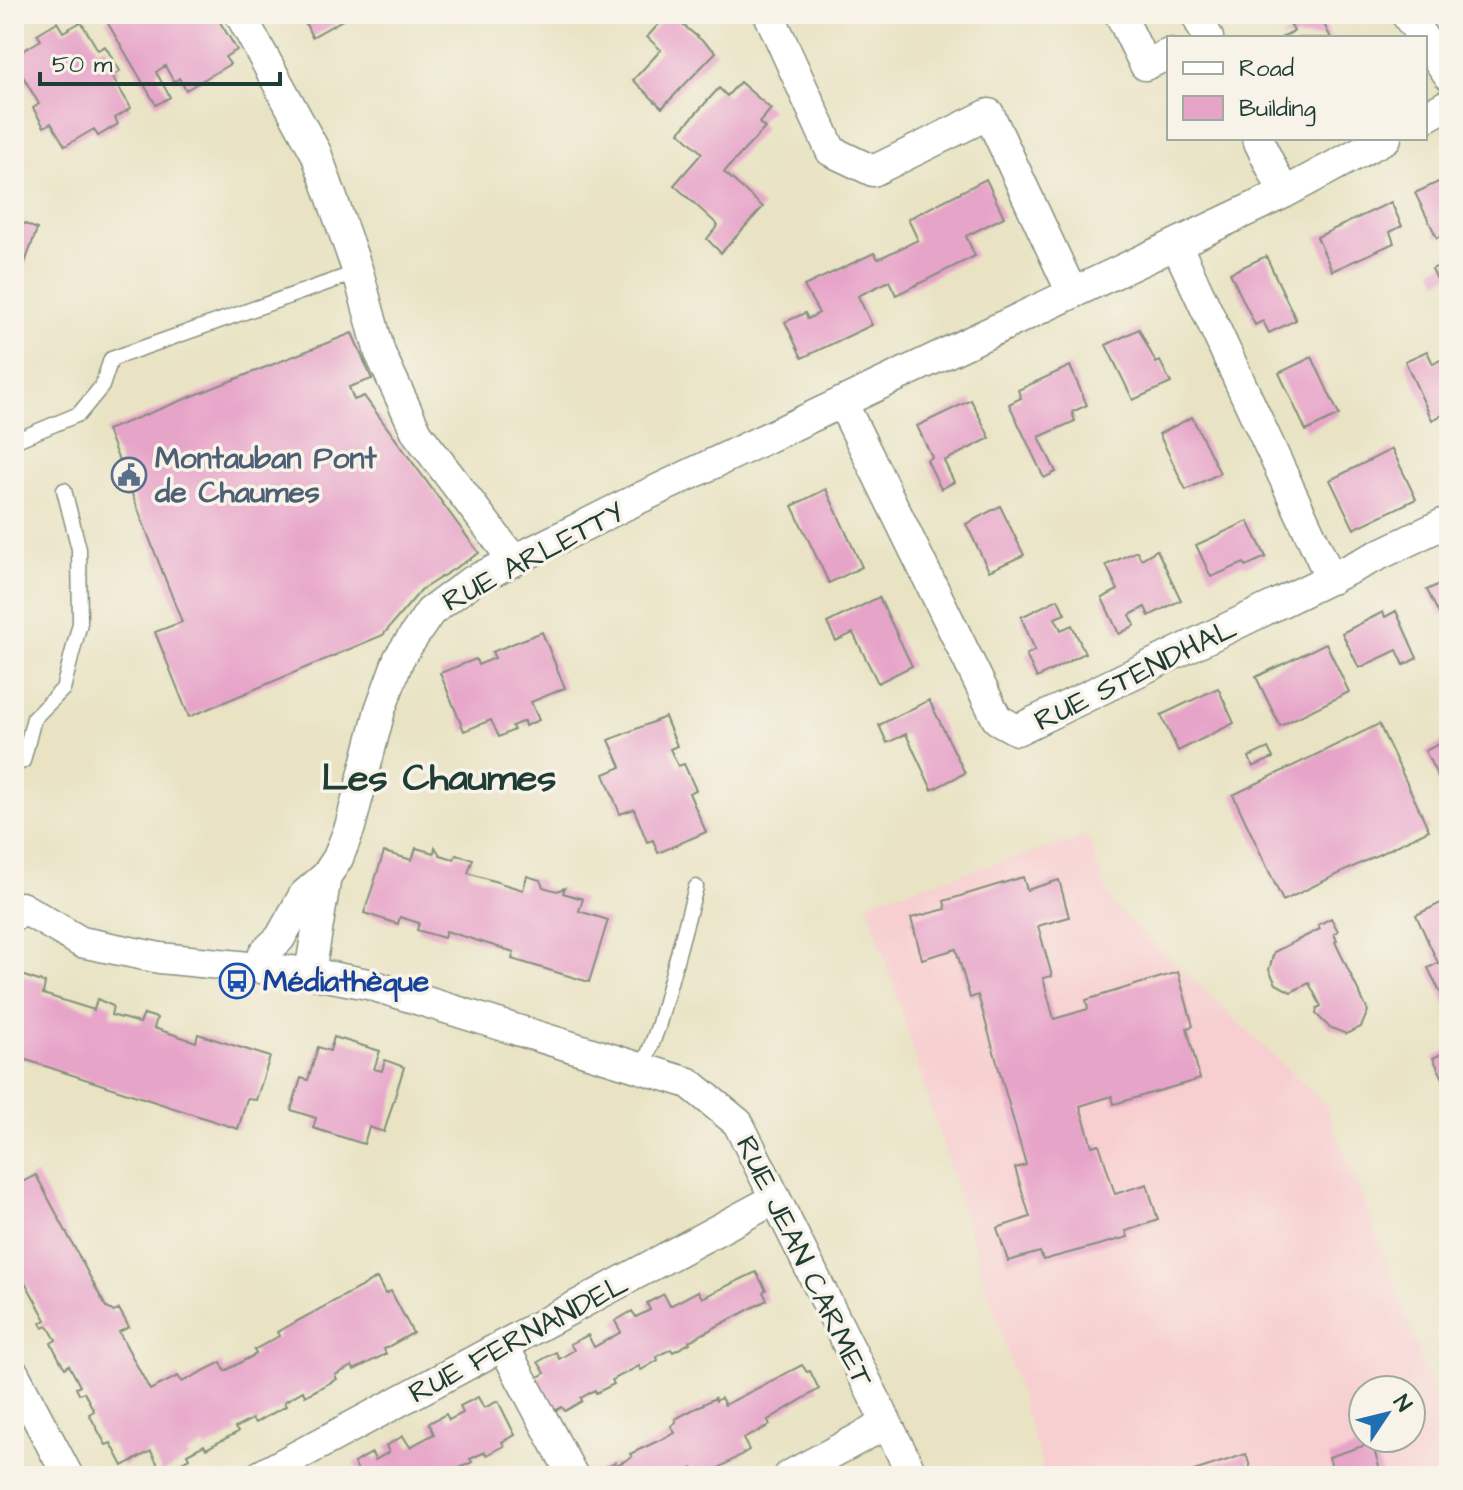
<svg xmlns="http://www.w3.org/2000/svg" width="1463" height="1490" viewBox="0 0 1463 1490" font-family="'Architects Daughter',sans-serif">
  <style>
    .built { fill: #f7cfd0; fill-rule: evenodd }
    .building { fill: #e7a4c9 }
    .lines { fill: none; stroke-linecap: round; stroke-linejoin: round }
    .lane-casing { stroke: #84907c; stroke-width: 17 }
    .street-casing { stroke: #84907c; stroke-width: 33 }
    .lane { stroke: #fff; stroke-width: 14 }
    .street { stroke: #fff; stroke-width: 30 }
    .labels { text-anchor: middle; stroke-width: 7; stroke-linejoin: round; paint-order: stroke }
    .service-label { font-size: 30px; font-weight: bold; fill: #4e5e75; stroke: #f7f3e8; text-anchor: start }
    .street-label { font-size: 30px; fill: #1f3d34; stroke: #f7f3e8 }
    .transit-label { font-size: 30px; font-weight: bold; fill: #164399; stroke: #f7f3e8; text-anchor: start }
    .district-label { font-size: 38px; font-weight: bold; fill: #1f3d34; stroke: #f7f3e8 }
  </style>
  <rect width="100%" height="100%" fill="#f7f3e8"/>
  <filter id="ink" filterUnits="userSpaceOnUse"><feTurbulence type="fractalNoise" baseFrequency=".0125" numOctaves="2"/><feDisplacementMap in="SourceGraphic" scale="16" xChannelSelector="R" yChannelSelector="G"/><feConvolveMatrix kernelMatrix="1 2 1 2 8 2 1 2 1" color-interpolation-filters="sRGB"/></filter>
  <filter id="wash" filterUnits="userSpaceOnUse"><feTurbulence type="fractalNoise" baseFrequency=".006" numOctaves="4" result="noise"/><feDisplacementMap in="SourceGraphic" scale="32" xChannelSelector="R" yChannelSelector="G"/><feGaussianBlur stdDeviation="1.8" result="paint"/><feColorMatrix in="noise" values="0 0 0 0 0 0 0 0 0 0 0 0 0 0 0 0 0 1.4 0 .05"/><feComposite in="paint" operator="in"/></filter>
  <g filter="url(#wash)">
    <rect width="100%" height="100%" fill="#e9e3c4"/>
    <path class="built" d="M1087,836L1112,904L1325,1104L1391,1271L1443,1422L1449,1443V1476H1045L867,902ZM1363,1390H1411V1438H1363Z"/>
    <g id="blocks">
      <path class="building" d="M116,14H215L237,50L225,57L230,64L186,90L179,78L174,82L165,66L156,72L170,97L156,105L106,20Z
        M301,14H353L312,37Z
        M668,14H682L677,20L716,52L662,108L633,80L661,50L647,37Z
        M1285,14H1319L1331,38H1281L1294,31Z
        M57,22L63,32L81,22L98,50L105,46L120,71L112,76L131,108L115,118L118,124L98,136L94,129L65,146L51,123L44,127L33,108L39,104L14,61V56L41,40L37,34Z
        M740,82L771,109L759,123L765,128L724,172L763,207L721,253L707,239L718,225L674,185L702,153L679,132L719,88L727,96Z
        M1449,177V232L1437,238L1415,193Z
        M986,179L1004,217L966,236L975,256L896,295L889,281L858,296L872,325L802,358L785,322L805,313L808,319L819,313L804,286L874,253L878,259L918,240L908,219Z
        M1391,202L1402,226L1390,232L1394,243L1332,271L1317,237Z
        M14,219L37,229L14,294Z
        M1266,256L1296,320L1269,333L1263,321L1255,325L1230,273Z
        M1449,261V276L1438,281L1432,269Z
        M1139,329L1156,363L1160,361L1171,383L1133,400L1106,345Z
        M352,333L372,379L349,387L354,400L364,396L479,553L421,590L383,635L189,717L155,632L182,622L107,430Z
        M1427,351L1433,364L1449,355V412L1432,420L1405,361Z
        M1312,357L1339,415L1306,431L1279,373Z
        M1070,366L1087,405L1072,412L1075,421L1039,437L1056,472L1044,478L1009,404L1021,398L1018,390Z
        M971,400L990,438L944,461L954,482L941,489L927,460L932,457L917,426Z
        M1192,417L1220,473L1186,490L1159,434Z
        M1392,449L1416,499L1354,529L1330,480Z
        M826,489L862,567L829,583L792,506Z
        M1000,506L1024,555L989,571L966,524Z
        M1248,521L1266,557L1246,566L1244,563L1211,577L1196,545Z
        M1157,550L1181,600L1149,616L1145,607L1130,615L1135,625L1119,634L1102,598L1118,590L1106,565L1137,551L1141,559Z
        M1449,579V612L1440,616L1427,590Z
        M879,597L912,666L878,683L853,633L836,641L827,623Z
        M1058,599L1065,614L1055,618L1061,630L1072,625L1085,653L1037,678L1026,655L1035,650L1021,617Z
        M1396,611L1417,658L1404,665L1397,650L1359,668L1342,633L1383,612L1385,617Z
        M542,632L565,688L531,702L539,720L525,726L524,721L512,726L514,730L499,737L491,720L464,731L440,673L476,659L478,665L495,658L492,652Z
        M1326,643L1349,692L1280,726L1256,677Z
        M1218,688L1234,723L1178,751L1161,715Z
        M929,700L965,773L932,790L906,734L887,743L879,725Z
        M665,717L677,746L670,749L678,766L684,764L696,790L689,793L706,832L658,853L653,840L647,842L634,809L620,814L604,774L621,767L609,740Z
        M1379,724L1429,830L1283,901L1233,795Z
        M1449,739V792L1446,793L1425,751Z
        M1268,748L1273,758L1253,767L1249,757Z
        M435,847L440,855L454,859L456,855L473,859L468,873L523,890L527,876L540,880L543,887L557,891L565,888L563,893L583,899L579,911L608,920L589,982L512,959L514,952L446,931L444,938L417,930L419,923L400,917L398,924L364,913L384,852L412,860L416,848L434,853Z
        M1023,877L1027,890L1059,880L1069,917L1038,926L1052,976L1043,978L1054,1019L1088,1009L1086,1000L1178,972L1193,1026L1187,1028L1200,1079L1114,1104L1112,1096L1080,1106L1092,1146L1099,1144L1115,1194L1147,1184L1158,1220L1126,1231L1128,1237L1043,1260L1040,1252L1008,1261L997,1228L1030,1217L1015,1168L1026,1165L978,995L970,998L956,949L922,959L911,918L946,909L944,901Z
        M1449,899V1010L1428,968L1438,963L1416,915Z
        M1331,918L1338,931L1334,934L1337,941L1335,942L1368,1011L1361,1027L1346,1034L1329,1027L1316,1014L1317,1008L1321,1006L1309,983L1291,992L1276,984L1269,970L1274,952L1320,929L1318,925Z
        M24,976L45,983L43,994L94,1010L97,999L113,1006L111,1015L140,1023L144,1014L157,1018L154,1028L196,1042L198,1034L270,1057L256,1100L247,1099L238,1129L14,1056V978Z
        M334,1037L380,1051L374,1069L382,1071L385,1060L404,1067L384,1132L369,1127L364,1144L313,1128L316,1118L291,1110L301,1078L308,1080L318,1047L330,1051Z
        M1449,1050V1091L1433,1058Z
        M36,1175L106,1307L114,1312L119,1309L129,1327L119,1332L150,1390L178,1376L182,1382L221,1362L225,1371L256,1354L254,1350L279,1336L277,1332L377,1278L385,1294L391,1291L413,1333L384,1349L386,1354L354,1370L352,1366L335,1375L337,1379L305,1396L303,1391L284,1402L286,1406L255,1423L252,1419L235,1428L238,1432L206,1449L204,1445L187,1454L189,1458L162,1473L151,1451L123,1466L111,1443L106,1445L89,1414L94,1411L84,1392L79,1394L76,1388L80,1386L69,1365L65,1368L61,1362L51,1343L56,1340L48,1326L43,1328L41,1323L46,1320L14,1262V1186Z
        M756,1272L766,1290L763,1292L767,1300L689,1341L690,1343L673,1352L671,1349L657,1357L658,1360L641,1370L639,1366L612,1380L614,1384L596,1393L595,1390L581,1398L582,1401L565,1411L562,1407L549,1414L531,1381L545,1373L538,1362L556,1352L559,1359L574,1350L570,1344L588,1335L594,1347L621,1332L615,1321L632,1311L636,1317L650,1310L647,1303L664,1294L670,1306L698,1291L702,1298Z
        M802,1365L807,1372L810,1371L819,1389L768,1420L770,1425L743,1439L749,1450L712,1472L698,1476L693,1468L678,1476H601L598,1471L615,1462L617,1465L632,1457L630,1454L675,1433L671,1426L676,1422L675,1419L715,1398L716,1401L721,1398L725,1405Z
        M478,1397L484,1408L498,1401L515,1435L502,1442L504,1446L487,1455L485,1452L470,1459L472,1462L444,1476H356L360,1474L354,1463L372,1453L375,1460L389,1452L386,1446L403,1436L410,1447L434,1434L429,1423L446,1414L449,1420L463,1413L460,1406Z
        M1372,1443L1382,1476H1326L1333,1473L1329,1457Z
        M1246,1454L1253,1476H1195L1194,1471Z"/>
    </g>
  </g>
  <g filter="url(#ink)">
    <use href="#blocks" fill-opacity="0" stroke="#84907c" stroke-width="2"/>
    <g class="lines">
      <g class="lane-casing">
        <path id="lane" d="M14,441L79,414L102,386L111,359L358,272
          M14,765L23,761L34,718L63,689L80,623L79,549L64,490
          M643,1068L658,1027L696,887"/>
      </g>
      <g class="street-casing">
        <path id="street" d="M240,14L316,153L358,272L380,353L417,433L514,561
          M769,14L831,151L873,171L989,114L1072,293
          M1120,14L1145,65L1169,54
          M1196,14L1208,38
          M1406,14L1423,38
          M1425,41L1449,75
          M1425,117L1449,104
          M1257,138L1284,193
          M1176,244L1331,579
          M842,402L997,719L1017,730L1449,521
          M14,916L21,907L81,942L160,958L310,973L368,984L689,1083L738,1123L913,1476
          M261,968L264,953L280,938L304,895L326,876L338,858L350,827L380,710L399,658L430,612L469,583L619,508L1284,193L1386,138
          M310,973L326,876
          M503,1345L573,1476
          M14,1374L68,1476
          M260,1476L775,1199
          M789,1476L886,1424"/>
      </g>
      <use href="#lane" class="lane"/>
      <use href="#street" class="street"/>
    </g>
  </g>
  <defs>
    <g id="civic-ring" transform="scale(1.8)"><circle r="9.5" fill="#f7f3e8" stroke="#5c6f8a" stroke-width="1.5"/><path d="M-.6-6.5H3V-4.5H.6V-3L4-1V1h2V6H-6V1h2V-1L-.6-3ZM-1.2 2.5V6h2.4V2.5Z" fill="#5c6f8a"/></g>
    <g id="bus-ring" transform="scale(1.8)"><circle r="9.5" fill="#f7f3e8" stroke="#1a4fb4" stroke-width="1.5"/><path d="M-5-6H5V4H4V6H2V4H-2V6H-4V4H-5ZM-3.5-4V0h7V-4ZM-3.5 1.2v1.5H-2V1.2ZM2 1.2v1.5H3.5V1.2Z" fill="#1a4fb4"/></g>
  </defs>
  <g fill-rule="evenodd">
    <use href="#civic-ring" x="129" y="475"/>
    <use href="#bus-ring" x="237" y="981"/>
  </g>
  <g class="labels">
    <g class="service-label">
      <text x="155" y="468">Montauban Pont<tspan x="155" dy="34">de Chaumes</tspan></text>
    </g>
    <g class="street-label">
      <text transform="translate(533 556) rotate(-28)" y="10">RUE ARLETTY</text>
      <text transform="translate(1135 674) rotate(-26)" y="10">RUE STENDHAL</text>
      <text transform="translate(805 1261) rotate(64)" y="10">RUE JEAN CARMET</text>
      <text transform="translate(518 1338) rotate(-28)" y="10">RUE FERNANDEL</text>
    </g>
    <g class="transit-label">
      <text x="263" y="991">Médiathèque</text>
    </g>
    <g class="district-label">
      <text x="439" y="790">Les Chaumes</text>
    </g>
  </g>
  <rect width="1463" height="1490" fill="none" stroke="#f7f3e8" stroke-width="48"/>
  <rect x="1167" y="36" width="260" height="104" fill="#f7f3e8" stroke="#a1aaa0" stroke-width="2"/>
  <rect x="1183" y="62" width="40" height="12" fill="#ffffff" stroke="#a1aaa0" stroke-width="2"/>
  <text x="1239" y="76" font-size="24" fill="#1f3d34">Road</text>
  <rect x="1183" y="96" width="40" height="24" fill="#e7a4c9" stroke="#a1aaa0" stroke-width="2"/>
  <text x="1239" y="116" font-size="24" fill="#1f3d34">Building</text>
  <g transform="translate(1387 1414) rotate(55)"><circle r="38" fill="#f7f3e8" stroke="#a1aaa0" stroke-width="2"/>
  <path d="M0-6L14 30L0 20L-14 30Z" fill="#1f6fb2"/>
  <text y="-12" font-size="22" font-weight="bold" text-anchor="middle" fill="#1f3d34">N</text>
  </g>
  <path d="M40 72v12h240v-12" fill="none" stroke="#1f3d34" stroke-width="4"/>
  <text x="52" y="72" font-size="24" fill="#1f3d34" stroke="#f7f3e8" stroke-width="6" paint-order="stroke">50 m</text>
</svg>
